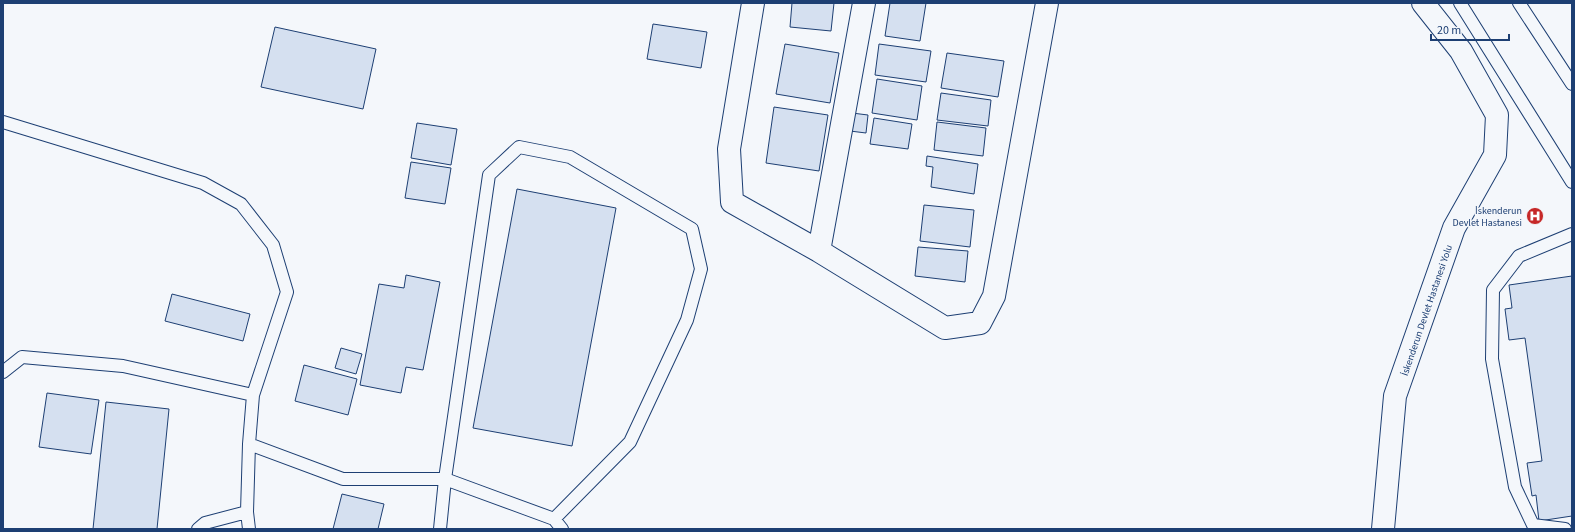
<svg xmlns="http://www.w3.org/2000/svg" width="1575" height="532" viewBox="0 0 1575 532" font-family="'Source Sans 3',sans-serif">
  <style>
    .building { fill: #d5e0f0; stroke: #1d3f73 }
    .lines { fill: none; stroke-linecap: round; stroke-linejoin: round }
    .service-casing { stroke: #1d3f73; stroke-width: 14 }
    .minor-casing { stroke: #1d3f73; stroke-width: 24 }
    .service { stroke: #f4f7fb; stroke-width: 12 }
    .minor { stroke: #f4f7fb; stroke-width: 22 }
    .labels { text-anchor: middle; stroke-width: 3; stroke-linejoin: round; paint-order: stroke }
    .poi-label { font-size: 10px; fill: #1d3f73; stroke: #f4f7fb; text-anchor: end }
    .street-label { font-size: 10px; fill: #1d3f73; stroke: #f4f7fb }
  </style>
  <rect width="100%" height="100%" fill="#f4f7fb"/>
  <path class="building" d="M792,3H834L831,31L790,27Z
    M890,3H926L920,41L885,36Z
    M653,24L707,32L701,68L647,59Z
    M275,27L376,49L363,109L261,87Z
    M785,44L839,53L830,103L776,94Z
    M879,44L931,51L926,82L875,75Z
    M947,53L1004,61L998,97L941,88Z
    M877,79L922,86L917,120L872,113Z
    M941,93L991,100L988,126L937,120Z
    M774,107L828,115L819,171L766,163Z
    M852,113L868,115L866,133L850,131Z
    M874,118L912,124L908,149L870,144Z
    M937,122L986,128L983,156L934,150Z
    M417,123L457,129L451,165L411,158Z
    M927,156L978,164L974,194L931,187L933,167L926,166Z
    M411,162L451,168L445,204L405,198Z
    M517,189L616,208L572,446L473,428Z
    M924,205L974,210L970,247L920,241Z
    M918,247L968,251L965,282L915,276Z
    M406,275L440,282L423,370L406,367L401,393L360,385L379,284L404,288Z
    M1572,276V516L1539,521L1536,495L1532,496L1527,463L1542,461L1525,338L1509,340L1505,309L1512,308L1509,285Z
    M172,294L250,314L243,341L165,321Z
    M341,348L362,354L356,374L335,368Z
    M304,365L357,379L348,415L295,401Z
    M47,393L99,400L91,454L39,447Z
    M106,402L169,409L157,529H93Z
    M342,494L384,504L378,529H333Z"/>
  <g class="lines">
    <g class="service-casing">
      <path id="service" d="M1460,3L1572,182
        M1519,3L1572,84
        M3,122L203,183L241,204L273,245L287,292L253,395L249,444L247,512L249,529
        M3,372L22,357L123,366L253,395
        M249,444L343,479H445L554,519L562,529
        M198,529L205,523L247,512
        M440,529L445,479L489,175L519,147L570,157L692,229L701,269L687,320L630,442L554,519
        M1565,529L1533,525L1515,487L1492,359L1493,290L1519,256L1572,234"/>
    </g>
    <g class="minor-casing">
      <path id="minor" d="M753,3L729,149L732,202L819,251L945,328L980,323L994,296L1047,3
        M819,251L864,3
        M1383,529L1395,396L1454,228L1495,155L1497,115L1461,51L1423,3"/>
    </g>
    <use href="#service" class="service"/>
    <use href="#minor" class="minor"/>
  </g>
  <defs>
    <g id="hospital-disc" transform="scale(0.9)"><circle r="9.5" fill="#c62828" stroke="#f4f7fb"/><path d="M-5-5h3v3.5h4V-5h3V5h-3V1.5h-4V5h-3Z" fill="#fff"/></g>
  </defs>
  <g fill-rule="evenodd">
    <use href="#hospital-disc" x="1535" y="216"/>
  </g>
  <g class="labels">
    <g class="poi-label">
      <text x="1522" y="214">İskenderun<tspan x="1522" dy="12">Devlet Hastanesi</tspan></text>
    </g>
    <g class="street-label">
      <text transform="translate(1426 310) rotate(-71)" y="4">İskenderun Devlet Hastanesi Yolu</text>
    </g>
  </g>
  <rect width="1575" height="532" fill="none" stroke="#1d3f73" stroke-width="8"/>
  <path d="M1431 34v6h78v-6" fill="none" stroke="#1d3f73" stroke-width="2"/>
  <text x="1437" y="34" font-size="12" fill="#1d3f73" stroke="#f4f7fb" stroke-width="3" paint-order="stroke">20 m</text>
</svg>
